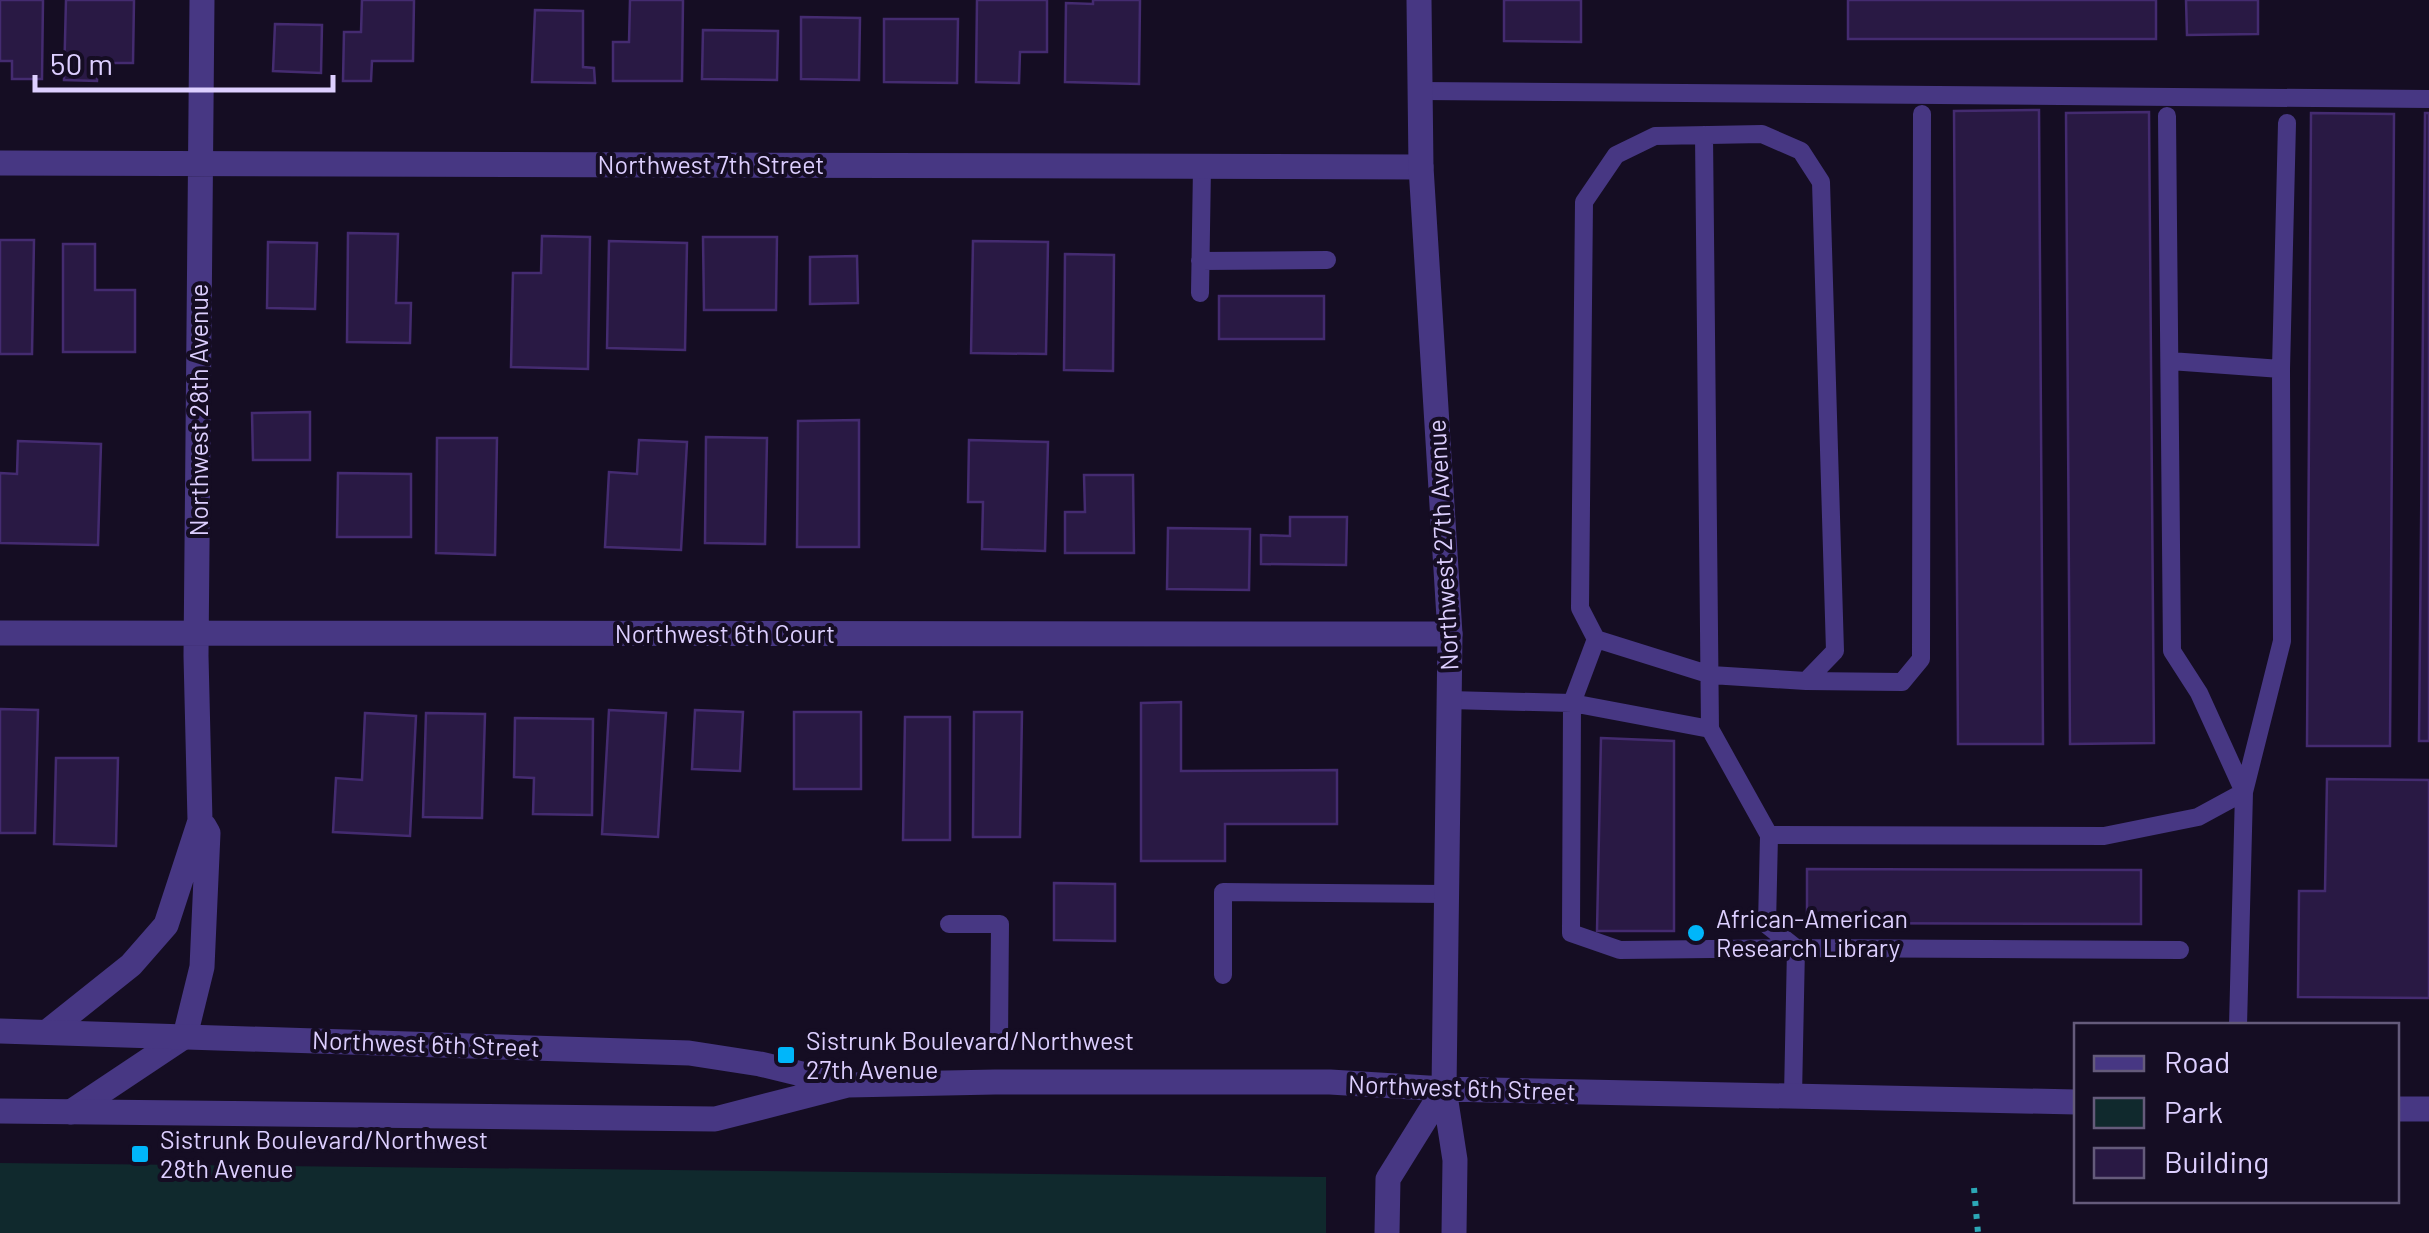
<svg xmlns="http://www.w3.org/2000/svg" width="2429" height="1233" viewBox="0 0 2429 1233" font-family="Barlow,sans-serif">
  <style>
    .green { fill: #10292d }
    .building { fill: #291944; stroke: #442b70; stroke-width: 2.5 }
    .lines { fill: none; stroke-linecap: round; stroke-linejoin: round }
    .path { stroke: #2ca7b6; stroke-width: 6; stroke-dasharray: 5 8; stroke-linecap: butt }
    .service { stroke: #473783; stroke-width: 18 }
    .minor { stroke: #473783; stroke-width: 25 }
    .tertiary { stroke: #473783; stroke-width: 25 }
    .poi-dot { fill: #00b6fa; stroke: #150d23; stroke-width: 4 }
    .labels { text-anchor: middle; stroke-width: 8; stroke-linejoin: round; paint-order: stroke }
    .street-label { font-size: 25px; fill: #ddcfff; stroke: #150d23 }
    .poi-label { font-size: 25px; fill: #ddcfff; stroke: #150d23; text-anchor: start }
  </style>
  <rect width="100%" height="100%" fill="#150d23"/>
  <path class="green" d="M0,1163L1326,1177V1233H0Z"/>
  <path class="building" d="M0,0H43L42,79H12V61H0Z
    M66,0H134L133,63H98L97,81L64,80Z
    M362,0H414L413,61H372L371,81H343L344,32H361Z
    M630,0H683L682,81H613V42H629Z
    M977,0H1047V52H1020L1019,83L976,82Z
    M1093,0H1140L1139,84L1065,82L1066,3L1093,4Z
    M1504,0H1581V42L1504,41Z
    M1848,0H2156V39H1848Z
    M2186,0H2258V34L2187,35Z
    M535,10L583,11V67L594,68L595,83L532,82Z
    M801,17L860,18L859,80L801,79Z
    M884,19H958L957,83L884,82Z
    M275,24L322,25L321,73L273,71Z
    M703,30L778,31L777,80L702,79Z
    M2039,110L2043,744H1958L1954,111Z
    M2149,112L2154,743L2070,744L2066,113Z
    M2311,113L2394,114L2390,746H2307Z
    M2425,113H2429V741H2419Z
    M348,233L398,234L396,303H411L410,343L347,342Z
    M542,236L590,237L588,369L511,367L513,273H541Z
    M703,237H777L776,310H704Z
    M0,240H34L32,354H0Z
    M609,241L687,243L685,350L607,348Z
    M973,241L1048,242L1046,354L971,353Z
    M268,242L317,243L315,309L267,308Z
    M63,244H95V290H135V352H63Z
    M1065,254L1114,255L1113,371L1064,370Z
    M857,256L858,303L810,304V257Z
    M1219,296H1324V339H1219Z
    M310,412V460H253L252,413Z
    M859,420V547H797L798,421Z
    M706,437L767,438L765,544L705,543Z
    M437,438H497L495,555L436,553Z
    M639,440L687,442L681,550L605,547L609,472L637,474Z
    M969,440L1048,442L1045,551L982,549L983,502H968Z
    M18,441L101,444L98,545L0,543V473L17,474Z
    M338,473L411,474V537H337Z
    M1084,475H1133L1134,553H1065V512H1085Z
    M1290,517H1347L1346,565L1261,564V535L1290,536Z
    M1168,528L1250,529L1249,590L1167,589Z
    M1181,702V771L1337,770V824H1225V861H1141V703Z
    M0,709L38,710L35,833H0Z
    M609,710L666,713L658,837L602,834Z
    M695,710L743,712L740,771L692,769Z
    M794,712H861V789H794Z
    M974,712H1022L1020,837H973Z
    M365,713L416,716L410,836L333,832L336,778L362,780Z
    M426,713L485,714L482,818L423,817Z
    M905,717H950V840H903Z
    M515,718L593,719L592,815L533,814L534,778L514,777Z
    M1601,738L1674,741V931H1597Z
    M56,758H118L116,846L54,844Z
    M2327,779L2429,780V998L2298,997L2299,891H2325Z
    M1807,869L2141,870V924L1807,923Z
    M1054,883L1115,884V941L1054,940Z"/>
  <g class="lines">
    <path class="path" d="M1974,1188L1978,1233"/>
    <path class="service" d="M1420,91L2429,99
      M2167,116L2172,651L2199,693L2244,792L2238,1026
      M1704,135L1710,729
      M1200,261L1327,260
      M1200,293L1202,167
      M2170,361L2281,369
      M1596,639L1711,675L1806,681L1835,651L1821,182L1801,151L1762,134L1655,136L1616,155L1584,202L1580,608L1596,639L1572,703L1571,933L1620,950L1796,948
      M1806,681L1902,682L1921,659L1922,114
      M1449,700L1572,703L1710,729L1769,835L1767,925L1796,948
      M1769,835L2104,836L2198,817L2244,792L2282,641L2281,369L2287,123
      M949,924H1000L999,1041
      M1223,975V892L1447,894
      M1793,1096L1796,948L2180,950"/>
    <path class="minor" d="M0,163L1421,167
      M0,633L1450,634
      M47,1032L131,965L166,925L200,821L196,656L202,0
      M71,1112L185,1036L202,967L208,833L204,826"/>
    <path class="tertiary" d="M1419,0L1421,167L1450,634L1444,1089L1455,1160L1454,1233
      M0,1031L689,1053L760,1064L843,1084
      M2396,1109H2429
      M0,1111L715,1119L848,1085L995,1082H1330L1444,1089L2076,1102
      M1387,1233L1388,1179L1444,1089"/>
  </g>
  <g class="poi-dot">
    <circle cx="1696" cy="933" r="10"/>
    <rect x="776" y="1045" width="20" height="20" rx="5"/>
    <rect x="130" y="1144" width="20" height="20" rx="5"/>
  </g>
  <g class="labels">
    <g class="street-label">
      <text x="711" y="174">Northwest 7th Street</text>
      <text transform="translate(199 410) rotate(-90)" y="9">Northwest 28th Avenue</text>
      <text transform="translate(1443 545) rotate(-93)" y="9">Northwest 27th Avenue</text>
      <text x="725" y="643">Northwest 6th Court</text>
      <text transform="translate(426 1044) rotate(2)" y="9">Northwest 6th Street</text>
      <text transform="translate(1462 1088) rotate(2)" y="9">Northwest 6th Street</text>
    </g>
    <g class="poi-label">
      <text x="1716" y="928">African-American<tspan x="1716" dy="29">Research Library</tspan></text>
      <text x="806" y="1050">Sistrunk Boulevard/Northwest<tspan x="806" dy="29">27th Avenue</tspan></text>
      <text x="160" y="1149">Sistrunk Boulevard/Northwest<tspan x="160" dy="29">28th Avenue</tspan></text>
    </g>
  </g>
  <rect x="2074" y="1023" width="325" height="180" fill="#150d23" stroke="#655b7b" stroke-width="2.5"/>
  <rect x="2094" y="1056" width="50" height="15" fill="#473783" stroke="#655b7b" stroke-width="2.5"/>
  <text x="2164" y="1073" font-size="30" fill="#ddcfff">Road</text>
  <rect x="2094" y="1098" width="50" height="30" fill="#10292d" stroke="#655b7b" stroke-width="2.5"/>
  <text x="2164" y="1123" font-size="30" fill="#ddcfff">Park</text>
  <rect x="2094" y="1148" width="50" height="30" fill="#291944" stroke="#655b7b" stroke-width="2.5"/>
  <text x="2164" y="1173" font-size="30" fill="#ddcfff">Building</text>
  <path d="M35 75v15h298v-15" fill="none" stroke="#ddcfff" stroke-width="5"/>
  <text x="50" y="75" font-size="30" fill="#ddcfff" stroke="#150d23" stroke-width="8" paint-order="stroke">50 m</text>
</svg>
